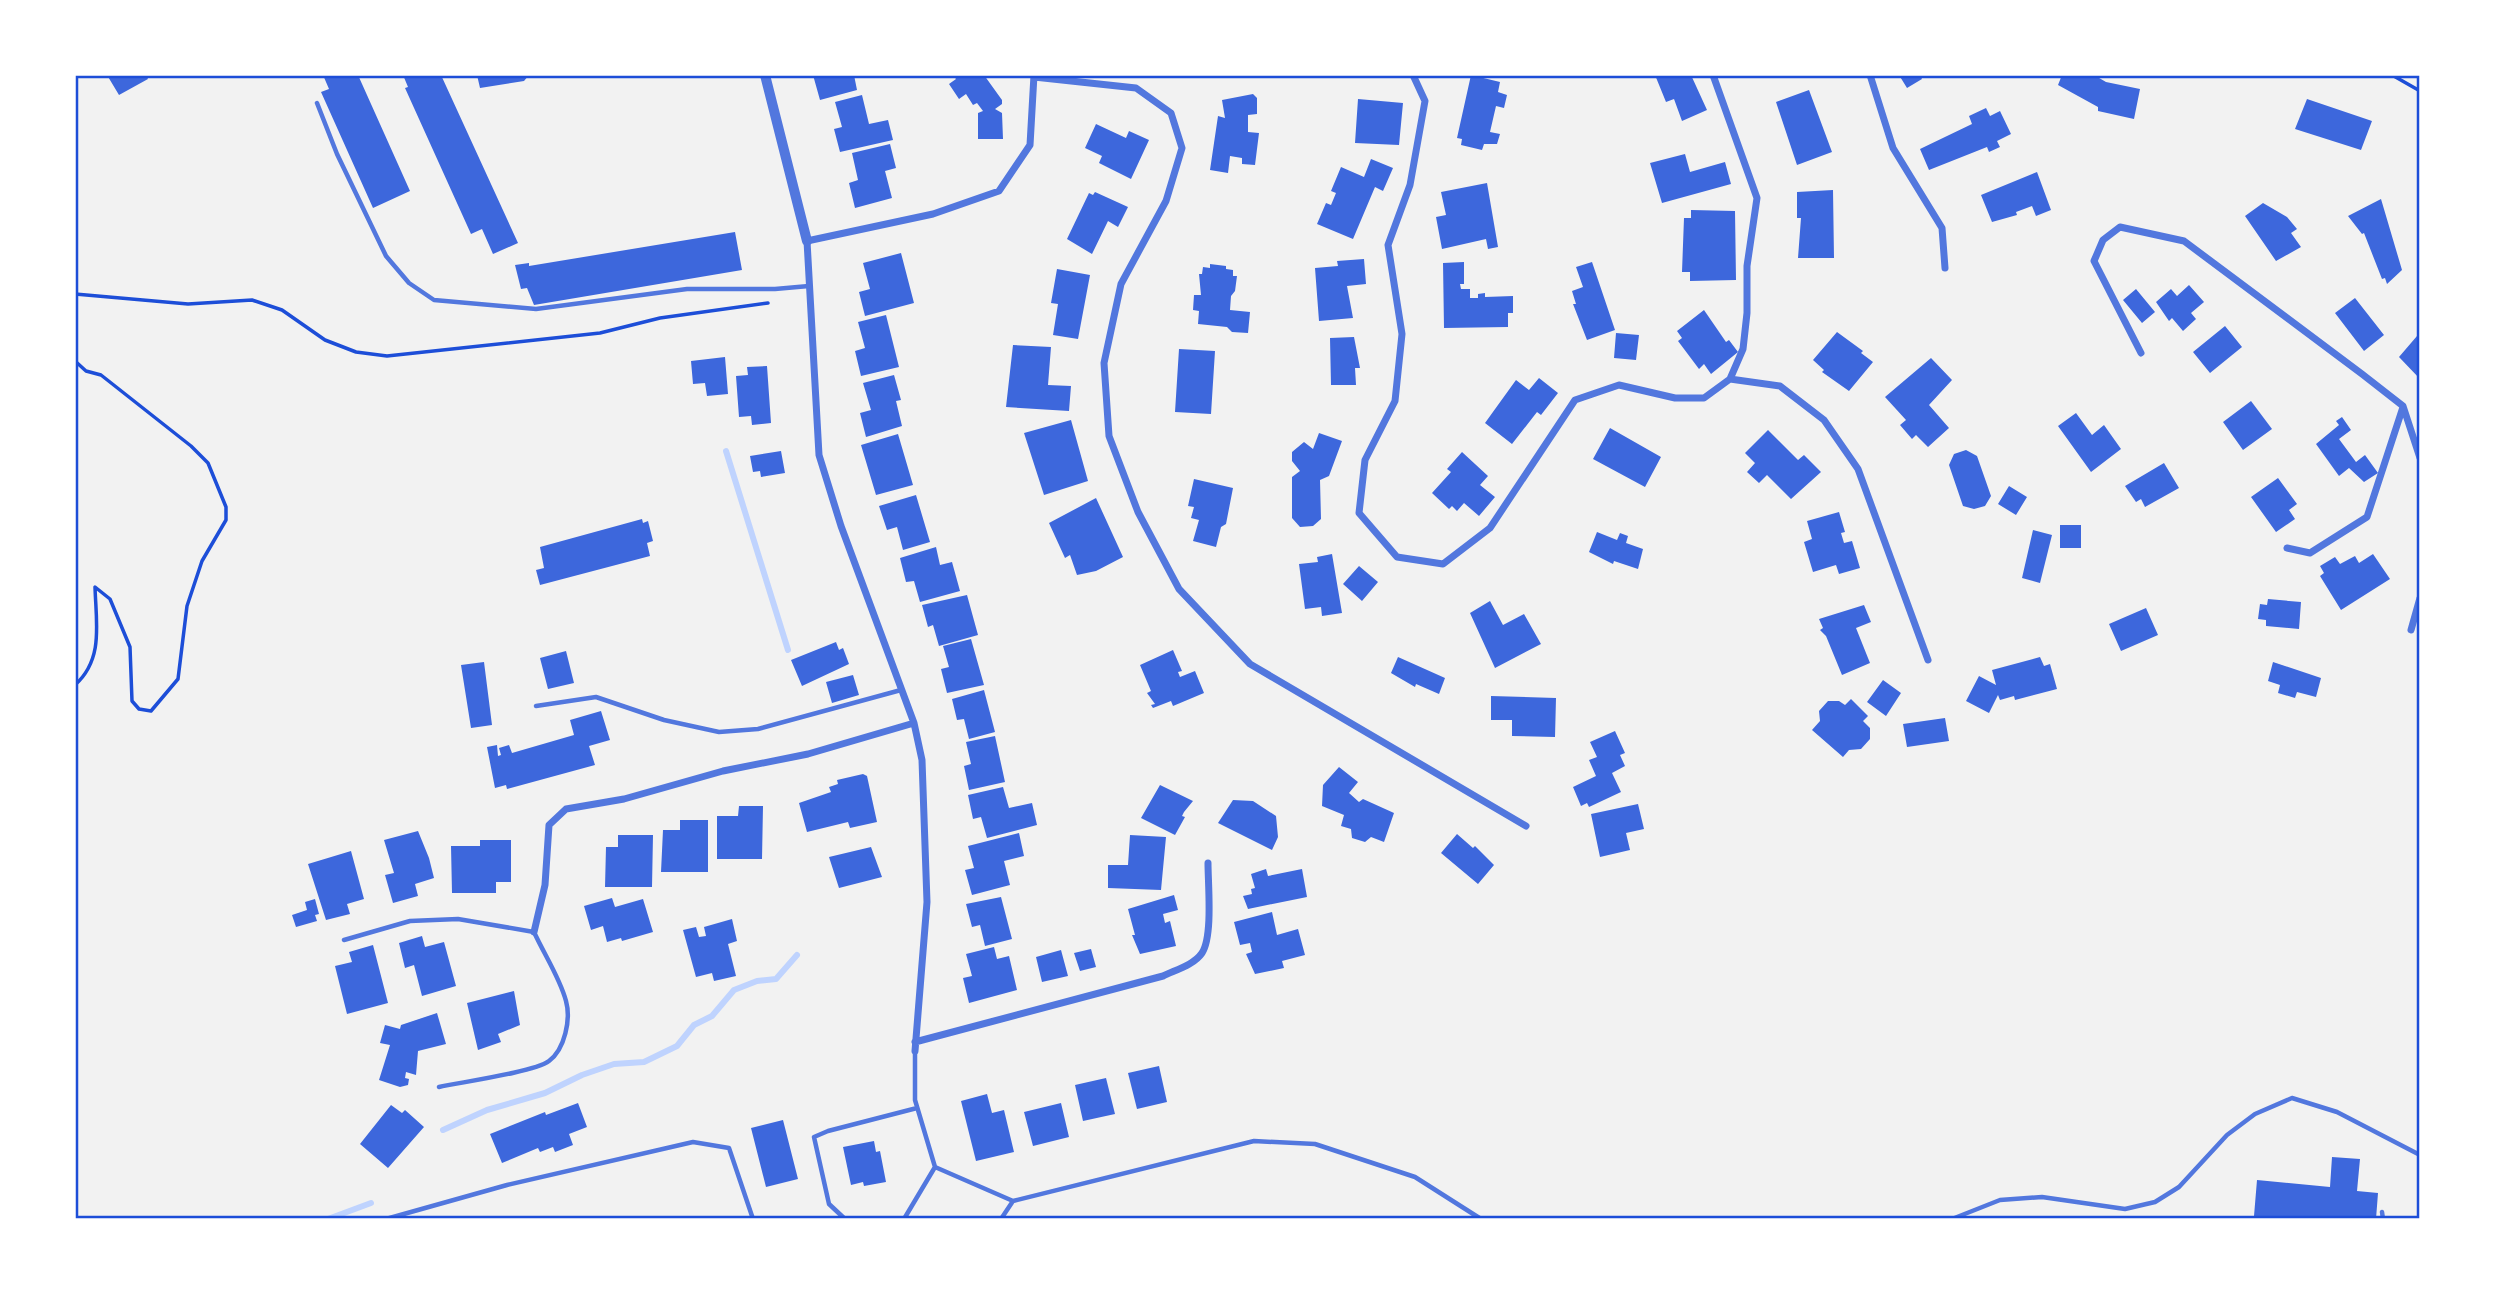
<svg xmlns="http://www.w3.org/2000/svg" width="2495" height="1294" viewBox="0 0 2495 1294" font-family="Manrope,sans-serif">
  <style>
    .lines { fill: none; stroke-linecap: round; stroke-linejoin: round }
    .stream { stroke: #bfd3fe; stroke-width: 6 }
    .building { fill: #3d67dc }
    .path { stroke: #1d4ed8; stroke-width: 3.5 }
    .service { stroke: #5277de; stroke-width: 4.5 }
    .minor { stroke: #5277de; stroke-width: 7 }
    .tertiary { stroke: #5277de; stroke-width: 10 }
    .neatline { fill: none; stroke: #1d4ed8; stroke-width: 2.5 }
  </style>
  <rect width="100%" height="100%" fill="#f2f2f2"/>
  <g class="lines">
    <path class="stream" d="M726,451L788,650
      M443,1130L487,1110L545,1093L582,1075L614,1064L644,1062L677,1046L694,1025L712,1016L734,990L757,981L776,979L797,955
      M328,1219L371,1203"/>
  </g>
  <path class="building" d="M107,75H146L148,79L119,95Z
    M323,75H358L410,191L373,208L321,92L329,89Z
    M403,75H441L518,243L493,254L482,229L471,234L405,88L408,87Z
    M477,75H529L524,81L480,88Z
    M813,75H854L857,90L820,100Z
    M953,75H984L1002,100V104L995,109L1002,113L1003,139H978V113L983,111L977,103L973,105L966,94L959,99L949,84L956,79Z
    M1471,75L1500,82L1498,92L1507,95L1504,108L1496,106L1490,132L1500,134L1497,144H1484L1482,150L1461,145L1462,139L1457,138Z
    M1655,75H1691L1707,110L1682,121L1674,99L1666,102Z
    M1899,75H1920L1922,79L1907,88Z
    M2062,75H2094L2106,82L2140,89L2134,119L2098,111V107L2058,85Z
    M1809,90L1832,152L1797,165L1776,102Z
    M1253,94L1257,98V114L1248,115V132L1259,133L1255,165L1242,164V158L1230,156L1228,173L1210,170L1218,116L1225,118L1222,100Z
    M862,95L869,124L888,120L893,140L840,152L834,129L842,127L835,102Z
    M1358,99L1403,103L1399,145L1355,143Z
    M2307,99L2372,121L2361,150L2295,129Z
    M1986,108L1990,116L2000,111L2011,134L1997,141L2000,147L1989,152L1987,147L1929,170L1920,149L1972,124L1969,116Z
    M1096,124L1126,138L1129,131L1149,140L1131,179L1099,163L1102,156L1085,148Z
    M890,144L896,168L885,171L892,198L855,208L849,183L858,180L852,153Z
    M1685,154L1690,172L1725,162L1731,184L1662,203L1650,163Z
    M1371,159L1393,168L1383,191L1375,187L1353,239L1317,224L1326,203L1331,205L1336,193L1331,191L1341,167L1364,177Z
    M2037,172L2051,210L2036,216L2032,206L2016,212L2017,215L1992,222L1981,195Z
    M1487,183L1498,247L1488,249L1486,239L1442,249L1436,217L1446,215L1441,192Z
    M1833,190L1834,258H1798L1801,218H1797V192Z
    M1095,192L1128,207L1118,227L1108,221L1092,254L1067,239L1089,193L1093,195Z
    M2381,199L2402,270L2387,284L2385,278L2382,279L2364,233L2362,234L2348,216Z
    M2263,203L2287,217L2297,229L2291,233L2301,247L2276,261L2245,216Z
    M1691,210L1735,211L1736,280L1690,281V272H1682L1684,218H1691Z
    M735,232L742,270L534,305L527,288L521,289L515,265L529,263V266Z
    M901,253L914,303L865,316L859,292L870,289L863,263Z
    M1364,259L1366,284L1347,286L1353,318L1319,321L1315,268L1338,266L1337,261Z
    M1464,262V284H1460L1461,289H1470V298H1478V294L1485,293V297L1513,296V313H1508V327L1444,328L1443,263Z
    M1592,262L1615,330L1587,340L1573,304H1576L1572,291L1583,287L1576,267Z
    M1210,264L1226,266V269L1233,270V276H1237L1235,291L1231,296L1230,310L1250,312L1248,333L1232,332L1227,327L1198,324L1199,311L1193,310L1194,295H1201L1199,274H1202L1203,267L1210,268Z
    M1057,269L1090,275L1078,339L1053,335L1058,304L1051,303Z
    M2189,285L2204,302L2191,313L2196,319L2183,331L2172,318L2169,321L2156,302L2171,289L2177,296Z
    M2136,289L2155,312L2142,323L2123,300Z
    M2355,298L2384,335L2364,351L2335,313Z
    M1704,310L1726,342L1729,340L1738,352L1711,374L1704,364L1699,369L1678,341L1682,338L1677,331Z
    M886,315L899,367L861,376L855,351L865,348L858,322Z
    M2225,326L2242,347L2210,373L2193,352Z
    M1837,332L1863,351L1861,353L1873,362L1849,391L1822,372L1824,370L1813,360Z
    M1616,333L1639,335L1636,360L1614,358Z
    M2417,336L2420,340V379L2399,357Z
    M1354,337L1360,368H1355L1356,385H1331L1330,338Z
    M1013,345L1051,347L1048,385L1071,386L1069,411L1006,407Z
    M1179,349L1215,351L1211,414L1175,412Z
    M725,357L728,394L707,396L705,383L693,384L691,361Z
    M1931,358L1952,380L1929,405L1949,428L1928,447L1916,435L1912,439L1900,425L1906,420L1885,397Z
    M767,366L771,423L752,425L751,416L739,417L736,376L748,375L747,367Z
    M894,375L901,400L896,401L902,426L866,437L860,413L871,410L863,383Z
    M1539,378L1558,393L1541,415L1537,412L1512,444L1485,423L1516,380L1529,390Z
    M2251,401L2272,429L2243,450L2223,422Z
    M2076,413L2092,435L2104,425L2121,449L2091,472L2058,426Z
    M2342,417L2351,430L2339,439L2356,462L2365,455L2378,473L2364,482L2349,468L2339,476L2316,444L2339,425L2336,421Z
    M1071,420L1088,481L1044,495L1024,433Z
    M1610,428L1661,457L1645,487L1593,459Z
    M1768,430L1798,460L1804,455L1821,472L1791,499L1767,475L1759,483L1747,472L1755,463L1745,453Z
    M1319,433L1342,441L1329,476L1320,480L1321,519L1313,526L1300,527L1292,518V477L1300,471L1292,461V452L1304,442L1313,449Z
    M898,434L913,485L876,495L861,445Z
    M1966,450L1977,456L1991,496L1985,506L1974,509L1963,506L1949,465L1954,454Z
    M781,451L785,473L761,477L760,471L753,472L750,456Z
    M1462,452L1488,476L1480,485L1495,497L1479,516L1464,503L1457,511L1452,506L1449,509L1432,493L1451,472L1447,469Z
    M2164,463L2179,488L2145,507L2141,499L2136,502L2125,486Z
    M2278,478L2297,504L2289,510L2295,519L2276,532L2251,497Z
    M1194,479L1233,488L1226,524L1221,527L1216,547L1193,541L1199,520L1191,518L1194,507L1188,506Z
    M2009,486L2027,497L2016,515L1998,504Z
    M916,495L930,542L903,550L897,527L887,530L879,506Z
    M1096,498L1123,557L1096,571L1077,575L1070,555L1065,558L1049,523Z
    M1839,512L1845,532L1841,533L1844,543L1852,541L1860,568L1839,574L1836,565L1813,572L1804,542L1812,539L1807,521Z
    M642,519L643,523L648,521L653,541L647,543L650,556L540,585L536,570L544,568L540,547Z
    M2060,525H2081V548H2060Z
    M2033,530L2052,535L2040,583L2022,578Z
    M1597,532L1617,540L1620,533L1628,536L1626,543L1643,549L1638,569L1614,561L1613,564L1589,552Z
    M936,547L940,565L952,562L960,591L920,602L914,581L906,582L900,558Z
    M1332,554L1342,613L1322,616L1321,607L1305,609L1299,564L1318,562L1317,557Z
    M2373,554L2390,579L2341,610L2320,576L2324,573L2320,566L2335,557L2340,564L2355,556L2359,563Z
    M1359,566L1378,582L1362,601L1343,584Z
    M967,595L978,635L939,646L933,625L928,627L922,605Z
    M2268,599L2301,602L2299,629L2266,626V620L2258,619L2260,604L2267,605Z
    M1490,601L1503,625L1524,614L1541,644L1495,668L1470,613Z
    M1864,605L1871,622L1856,628L1870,663L1842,675L1826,636L1820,630L1823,628L1819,619Z
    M2146,608L2158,635L2121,651L2109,624Z
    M971,639L984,685L947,693L941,669L949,667L943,646Z
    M836,642L839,650L843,648L849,664L802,686L791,660Z
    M1173,650L1182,671L1178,672L1180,677L1195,671L1204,693L1173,706L1171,701L1153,708L1151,705L1155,704L1147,693L1151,691L1140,665Z
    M566,651L574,683L548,689L540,658Z
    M1398,657L1445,678L1439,694L1416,684L1415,687L1391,673Z
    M2040,657L2044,666L2050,664L2057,689L2015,700L2014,696L2000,700L1998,695L1989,713L1966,701L1979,676L1996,685L1992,670Z
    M484,662L492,725L471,728L461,665Z
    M2273,662L2321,678L2316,697L2297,692L2295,698L2278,693L2280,685L2268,681Z
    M853,675L859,695L832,703L826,682Z
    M1883,680L1901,693L1886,716L1867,702Z
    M984,690L995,732L969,739L964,719L957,720L952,699Z
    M1491,696L1556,698L1555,737L1512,736V720H1491Z
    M1851,699L1868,716L1863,721L1870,728V739L1861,749L1849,750L1843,757L1812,730L1820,721L1819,711L1828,701H1839L1845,705Z
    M601,711L610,740L589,746L595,765L507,789L506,785L495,788L487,747L497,745L498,756L501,755L499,748L509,745L512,753L574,735L570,720Z
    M1945,718L1949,741L1907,747L1903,724Z
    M1615,731L1625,753L1620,755L1625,766L1612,773L1621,792L1589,807L1587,803L1581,806L1573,787L1596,776L1589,760L1597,757L1590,742Z
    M995,736L1005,782L969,790L964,766L971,764L966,742Z
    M1339,767L1358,782L1349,793L1359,802L1363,799L1394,813L1384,842L1371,837L1365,842L1352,838L1351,829L1341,826L1344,815L1322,806L1323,785Z
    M863,774L867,776L877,822L850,828L848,822L807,832L799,803L831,792L829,787L838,784L837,780Z
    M1160,785L1193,801L1184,812L1182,816L1185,817L1175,835L1141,818Z
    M1003,787L1009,808L1032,803L1037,825L987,838L981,817L973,819L968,795Z
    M1233,800L1253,801L1276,816L1278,837L1272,850L1218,823Z
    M1638,804L1644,829L1626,833L1630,850L1600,857L1591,814Z
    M739,806H763L762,859H717V816H738Z
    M680,820H708V872H661L663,830H680Z
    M418,831L429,858L434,878L415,884L418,896L393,903L385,875L394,873L384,840Z
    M1019,833L1024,856L1004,861L1010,885L972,895L965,870L974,868L968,846Z
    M1457,834L1473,848L1475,846L1494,865L1478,884L1441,853Z
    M618,835H653L652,887H605L606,847H618Z
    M1130,835L1166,837L1161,890L1108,888V865H1128Z
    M480,840H511V882H496V893H452L451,846H480Z
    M871,847L882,877L839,888L829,857Z
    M351,851L364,899L347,904L350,914L326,920L308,864Z
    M1266,869L1268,876L1302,869L1307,897L1248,909L1243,896L1252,894L1251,889L1255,888L1251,874Z
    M1174,895L1178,910L1163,914L1165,923L1170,921L1176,946L1140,954L1132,935H1135L1128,909Z
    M1001,897L1012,939L985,946L980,925L972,927L966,904Z
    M612,898L615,907L643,899L653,932L622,941L621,938L607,942L603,926L591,930L584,906Z
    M315,899L319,914L315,915L317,921L296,927L292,915L307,910L305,902Z
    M1272,912L1277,935L1298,929L1305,955L1282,961L1284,968L1255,974L1246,954L1252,952L1250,943L1240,945L1234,922Z
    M732,919L737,941L728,944L736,976L714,981L712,973L696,977L683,930L696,927L699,937L706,936L704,927Z
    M422,936L425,947L444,942L456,986L422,996L414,965L405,968L399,943Z
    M373,945L388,1003L347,1014L335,966L352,962L349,952Z
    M994,947L997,959L1009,956L1017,990L969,1003L963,978L972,976L966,954Z
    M1091,949L1096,967L1080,971L1074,953Z
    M1061,950L1068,976L1042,982L1036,957Z
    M514,991L520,1025L498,1034L501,1042L478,1050L467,1003Z
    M437,1013L446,1044L418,1051L416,1075L406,1072L405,1078L409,1079L408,1085L400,1087L379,1080L390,1045L380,1043L385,1025L400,1029L401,1025Z
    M1159,1066L1167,1102L1137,1109L1128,1073Z
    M1106,1078L1115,1114L1083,1121L1075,1085Z
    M987,1094L992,1113L1004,1110L1014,1152L976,1161L961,1101Z
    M578,1103L587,1127L569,1134L573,1145L555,1152L553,1147L540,1152L538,1148L502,1163L490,1134L545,1112L546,1115Z
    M1061,1103L1069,1137L1033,1146L1024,1112Z
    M391,1105L402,1113L405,1110L424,1127L388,1168L360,1144Z
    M783,1120L798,1179L766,1187L751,1128Z
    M874,1141L876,1152L880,1151L886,1182L864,1186L863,1182L851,1185L843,1147Z
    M2332,1157L2360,1159L2357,1191L2378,1193L2376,1219L2254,1216L2257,1180L2330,1187Z"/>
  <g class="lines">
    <path class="path" d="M2392,75L2420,91
      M75,294L188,304L252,300L282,310L325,340L356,352L387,356L600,333L660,318L768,303
      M75,361L86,371L101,375L191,446L208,463L226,507V520L202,561L187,606L178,679L151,711L139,709L132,701L130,647L110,599L95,587C96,623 104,659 75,685"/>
    <path class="service" d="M317,103L337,154L386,256L409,283L434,300L536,309L687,289H775L809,286
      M536,706L596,697L664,720L719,732L758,729L901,690
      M344,940L410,921L458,919L534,932C544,954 560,978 566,1001C571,1019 565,1049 549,1061C534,1072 462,1082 439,1087
      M935,1167L1013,1201
      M2382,1212L2383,1219
      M386,1219L507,1185L693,1142L729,1148L753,1219
      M845,1219L829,1204L814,1137L828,1131L917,1108
      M904,1219L935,1167L915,1100V1051
      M1001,1219L1013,1201L1254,1141L1315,1144L1415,1177L1481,1219
      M1952,1219L2000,1200L2042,1197L2125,1209L2155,1202L2179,1187L2227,1135L2255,1114L2292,1098L2337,1112L2420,1155"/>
    <path class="minor" d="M1413,75L1425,101L1410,185L1388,245L1402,334L1395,401L1365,460L1359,513L1397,557L1443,564L1490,528L1575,400L1619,385L1675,398H1704L1730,379L1743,349L1747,313V266L1757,198L1713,75
      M1870,75L1893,148L1942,228L1945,268
      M1034,77L1136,88L1171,113L1182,148L1166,201L1121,284L1104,363L1109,436L1138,512L1179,589L1250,664L1526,826
      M2141,353L2094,261L2103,240L2120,227L2184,241L2362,374L2403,406L2420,458
      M1730,379L1780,386L1824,420L1858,469L1928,660
      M2287,548L2310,553L2367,517L2403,407
      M2411,630L2420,598
      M534,932L545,885L549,825L566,809L624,799L723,771L808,754L914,723
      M915,1042L1163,976C1175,970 1194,965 1202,953C1213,936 1208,885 1208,863
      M915,1051L927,902L922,760L914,723L841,526L819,455L807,241L933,214L999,191L1030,145L1034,75"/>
    <path class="tertiary" d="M765,75L807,241"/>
  </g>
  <rect width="2495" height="1294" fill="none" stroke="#ffffff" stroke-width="154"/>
  <rect x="77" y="77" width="2341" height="1140" class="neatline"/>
</svg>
